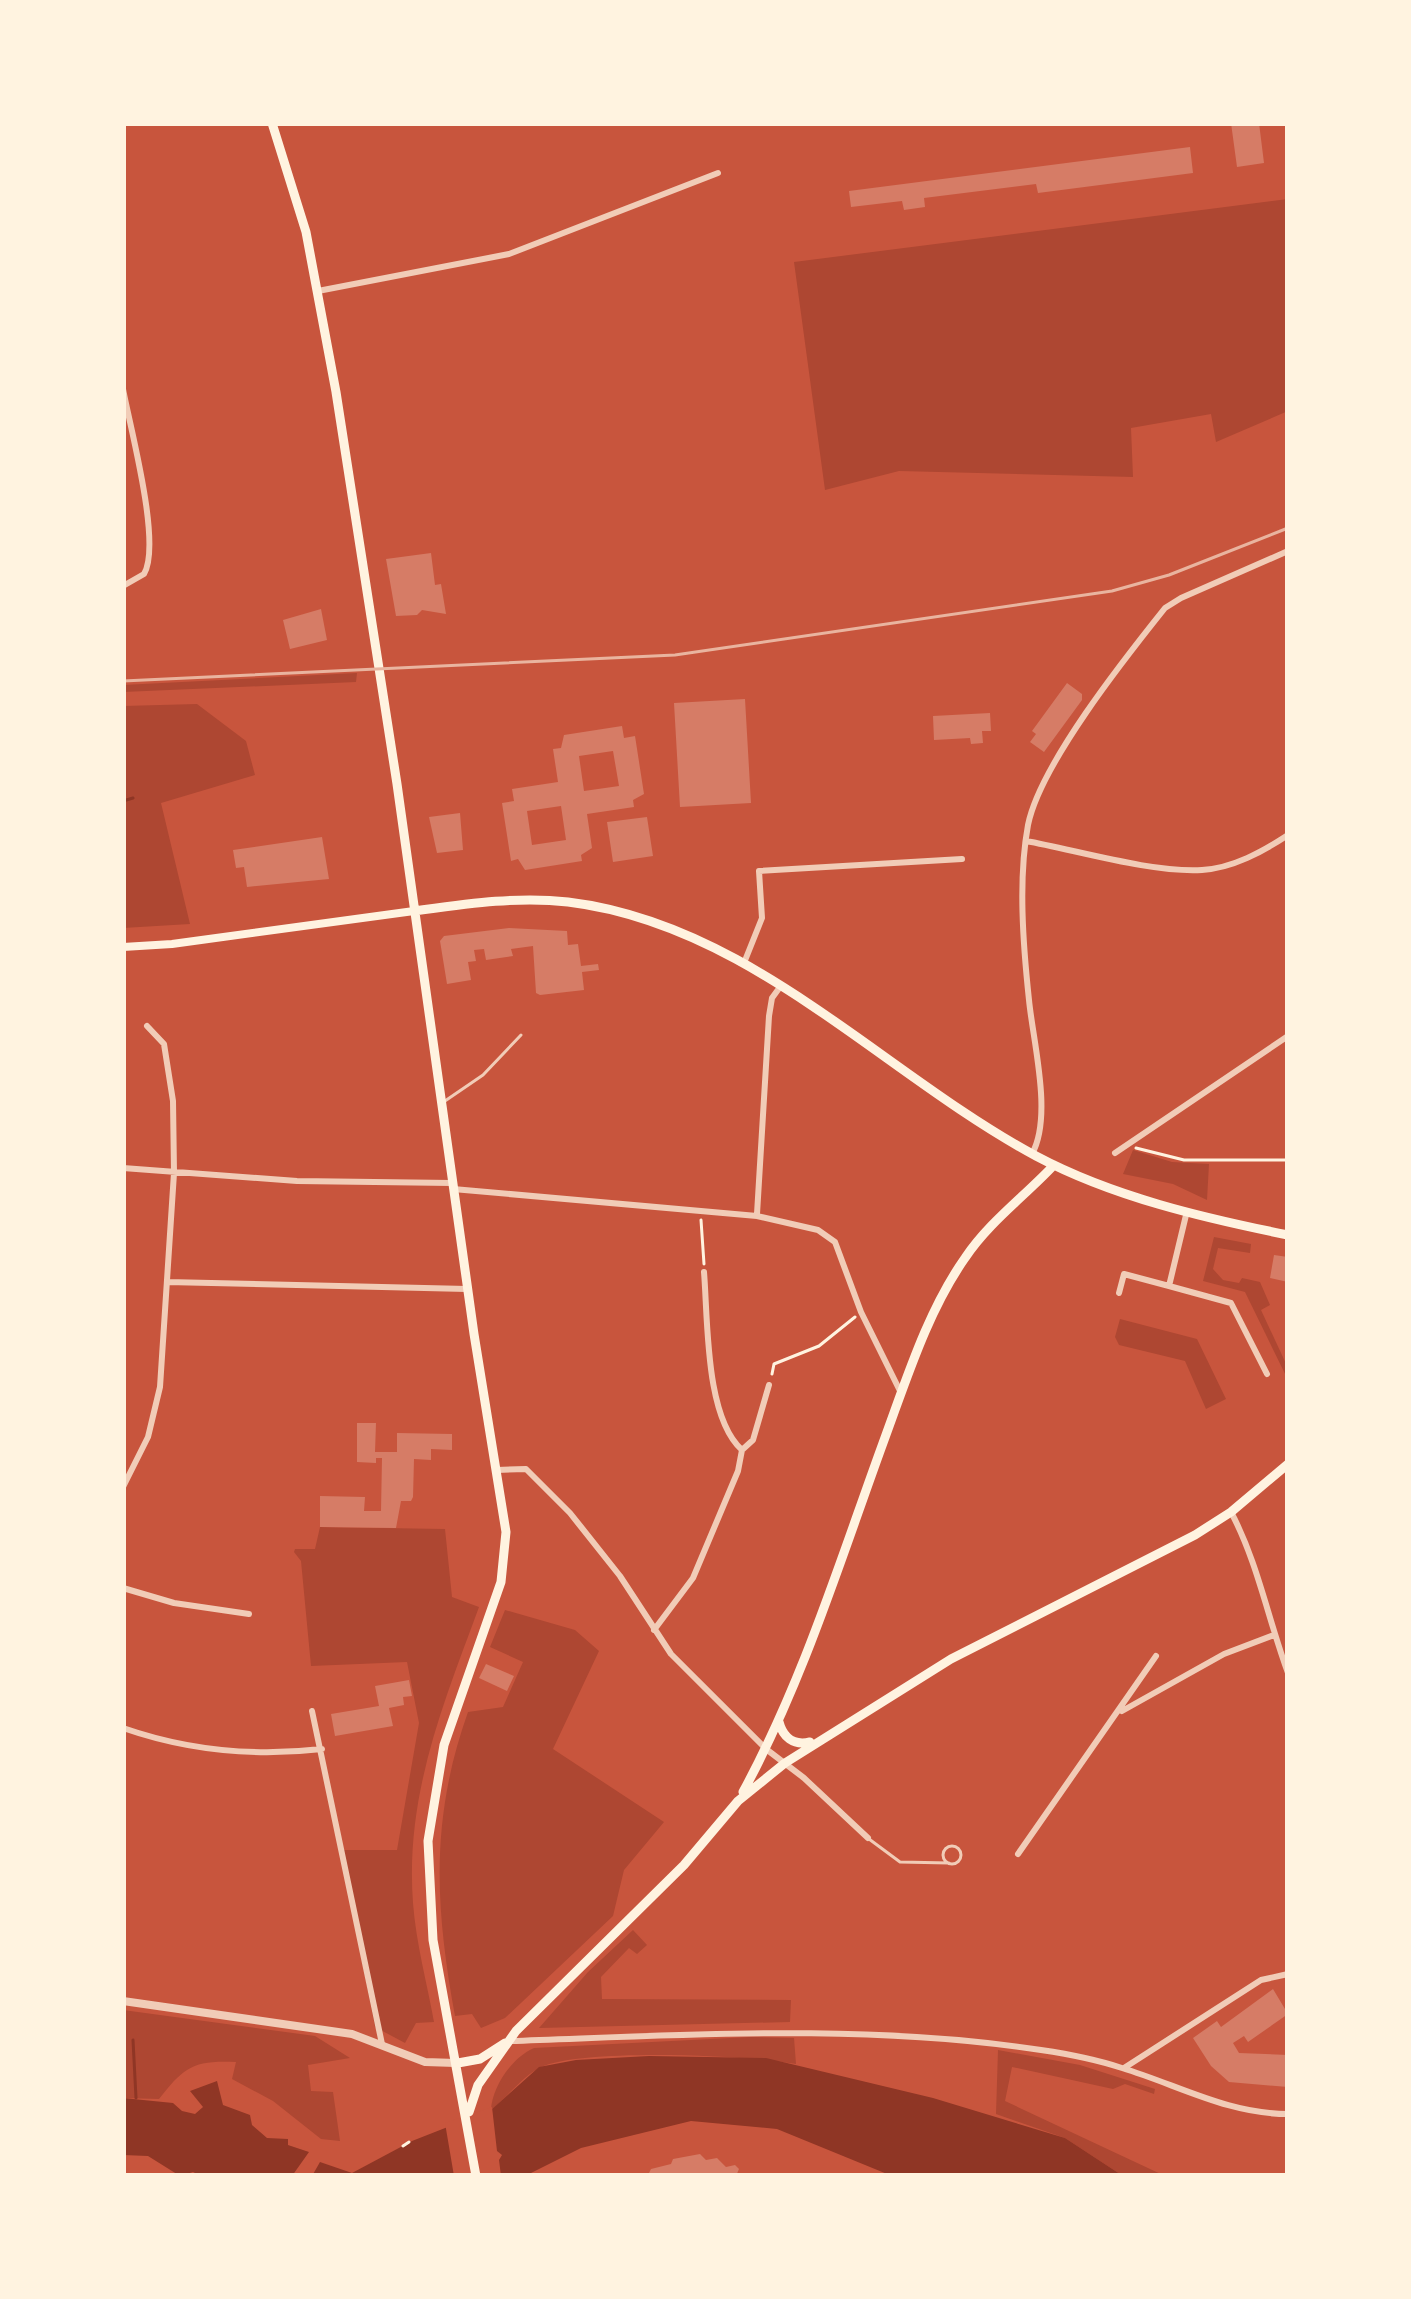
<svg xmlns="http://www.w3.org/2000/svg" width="1411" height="2299" viewBox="0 0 1411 2299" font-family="Helvetica,sans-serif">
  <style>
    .green { fill: #ae4732 }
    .water { fill: #8f3625 }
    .pier { fill: #c8553d }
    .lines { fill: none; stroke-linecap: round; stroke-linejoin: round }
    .stream { stroke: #8f3625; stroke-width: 3 }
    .building { fill: #d67c66; fill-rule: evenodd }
    .path { stroke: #fff3e0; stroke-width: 3 }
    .service { stroke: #f1ccb7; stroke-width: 3 }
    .minor { stroke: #f1ccb7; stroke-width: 6 }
    .tertiary { stroke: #f1ccb7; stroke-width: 8 }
    .secondary { stroke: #fff3e0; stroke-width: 8 }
    .primary { stroke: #fff3e0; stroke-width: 9 }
    .rail { stroke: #e9b49f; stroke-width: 3 }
  </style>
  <rect width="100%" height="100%" fill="#c8553d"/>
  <path class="green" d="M1288,199V411L1216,442L1211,414L1131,428L1133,477L899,471L825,490L794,262Z
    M357,673L356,682L123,692V685Z
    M197,704L246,741L255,775L161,803L190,924L123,928V706Z
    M1133,1150L1172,1162L1209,1164L1207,1200L1173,1184L1123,1174Z
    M1214,1237L1251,1244L1250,1253L1218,1248L1213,1269L1223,1280L1239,1283L1242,1278L1260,1282L1270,1305L1261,1310L1288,1368V1380L1245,1292L1203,1281Z
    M1120,1319L1197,1339L1226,1399L1206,1409L1185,1361L1119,1345L1115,1337Z
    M320,1527L445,1529L452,1597L479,1607C443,1705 405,1795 413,1903C416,1943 427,1983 434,2022L416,2023L405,2043L375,2027L340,1850H397L419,1723L407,1662L311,1666L301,1561L294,1552L295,1549H315Z
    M505,1610L575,1630L599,1651L553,1749L664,1822L624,1870L613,1916L505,2018L481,2028L472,2014L455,2016C435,1907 430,1819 468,1712L503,1707L523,1662L490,1647Z
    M633,1930L647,1945L637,1954L629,1948L601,1977L602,1999L791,2000L790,2022L539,2028L588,1972Z
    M123,2010L315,2036L350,2058L308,2065L311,2091L333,2092L340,2141L321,2139L273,2101L232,2079L236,2062C193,2060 184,2067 159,2099L123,2098Z
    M750,2037L794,2038L796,2064C748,2055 583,2048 541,2067C524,2075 506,2098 491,2110C492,2088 511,2058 534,2048Z
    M998,2050L1080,2065L1155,2089L1154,2094L1125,2084L1113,2089L1012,2067L1005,2101L1165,2176H1123L1065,2138L996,2114Z"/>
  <path class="water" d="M649,2056L766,2058L933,2098L1065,2138L1123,2176H892L777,2129L691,2121L581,2148L525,2176H312L320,2162L352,2173L412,2141L491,2110L539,2067L576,2060Z
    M217,2081L223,2105L250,2115L252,2125L267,2138L288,2139V2145L309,2152L292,2176H201L193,2172L180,2176L148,2156L123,2155V2098L173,2103L182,2111L195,2114L203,2107L190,2091Z"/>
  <path class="pier" d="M492,2107L497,2151L502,2155L499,2160L501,2176H454L445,2123Z"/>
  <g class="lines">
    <path class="stream" d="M123,801L133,798
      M133,2040L136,2098"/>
  </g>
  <path class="building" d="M1231,123H1259L1264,163L1237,167Z
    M1190,147L1193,173L1038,193L1036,184L924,198L925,207L904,210L902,201L851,207L849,191Z
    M431,553L435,585L441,584L446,614L422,610L417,615L396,616L386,559Z
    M321,609L327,640L290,649L283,620Z
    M1067,683L1082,694V700L1044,752L1030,742L1036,734L1032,731Z
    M745,699L751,803L680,807L674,703Z
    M990,713L991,731H982L983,743L971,744L970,738L934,740L933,716Z
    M622,726L624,738L635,736L644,794L633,800L634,807L587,814L592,848L581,855L582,861L525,870L518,859L511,861L502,803L514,801L512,789L558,782L553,749L561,748L564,735ZM613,751L619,786L584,791L579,756ZM561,806L566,840L532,845L527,811Z
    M460,813L463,850L437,853L429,817Z
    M647,817L653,856L613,862L607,822Z
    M322,837L329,879L247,887L244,867L236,868L233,850Z
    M509,928L567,931L568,945L578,944L581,966L598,964L599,970L582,972L584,990L540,995L536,993L533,946L511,949L513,956L486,960L484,949L474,950L476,961L468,962L471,980L447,984L440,941L444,936Z
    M1274,1255L1288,1257V1282L1270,1278Z
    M357,1423H376L375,1452H397V1433L452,1434V1450L431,1449V1460L414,1459L413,1497L411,1501H401L396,1528L320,1527V1496L365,1497L364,1511H381L382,1458H376V1463L357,1462Z
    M486,1664L514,1676L507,1691L479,1678Z
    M409,1680L412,1696L403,1697L404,1705L389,1708L393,1726L335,1736L331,1714L379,1706L375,1686Z
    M1273,1989L1288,2014L1248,2042L1244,2036L1233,2043L1239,2053L1288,2055V2087L1229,2082L1211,2066L1193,2038L1217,2021L1221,2027Z
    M700,2154L706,2160L717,2158L726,2167L735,2165L739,2169L736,2176L649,2173L651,2169L671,2164L673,2159Z"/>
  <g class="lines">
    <path class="path" d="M1136,1148L1184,1160H1288
      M701,1220L704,1264
      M772,1374L774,1364L819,1346L855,1317
      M403,2146L409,2142"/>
    <path class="service" d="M442,1103L483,1075L521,1035
      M869,1839L900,1862L949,1863
      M943 1855a9 9 0 1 1 18 0a9 9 0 1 1-18 0Z"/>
    <path class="minor" d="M318,291L509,254L718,173
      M123,389C130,427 162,544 144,574L123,586
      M1026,841C1076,850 1152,873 1202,870C1233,868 1262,852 1288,835
      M744,963L762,918L759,871L962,859
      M1115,1153L1288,1036
      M1032,1154C1053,1116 1033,1042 1029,1000C1023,944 1018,879 1028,825C1040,765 1125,658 1165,608L1181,598L1288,551
      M123,1168L297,1181L452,1183
      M453,1189L757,1216L818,1230L835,1242L861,1312L901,1393
      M1187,1211L1169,1286L1231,1303L1267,1374
      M757,1214L769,1016L772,998L780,987
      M704,1272C708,1320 705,1417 742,1450
      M167,1282L467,1289
      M1119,1293L1124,1274L1169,1286
      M497,1470L526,1469L570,1513L620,1576L671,1654L766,1749L804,1778L868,1838
      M123,1487L148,1437L160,1387L174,1173L173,1101L164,1044L147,1026
      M1231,1512C1258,1563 1268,1619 1288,1673
      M123,1588L174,1603L249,1614
      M654,1630L693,1578L738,1471L742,1450L753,1440L769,1385
      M312,1711L382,2044
      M1122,1711L1224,1654L1274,1635
      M123,1728C189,1751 253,1757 322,1749
      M1018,1854L1156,1656
      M510,2041C687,2035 865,2023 1041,2050C1068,2054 1095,2059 1122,2068C1178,2085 1228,2114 1288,2114
      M1124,2068L1261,1980L1288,1974"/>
    <path class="tertiary" d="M123,2001L352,2034L425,2062L456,2063"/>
    <path class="secondary" d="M123,947L172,944L414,911"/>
    <path class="primary" d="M272,123L306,232L336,392L397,784L474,1334L506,1532L501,1582L444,1745L428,1841L433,1940L476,2176
      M414,911C465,904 517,896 568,902C750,924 882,1073 1036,1156C1113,1197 1204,1218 1288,1235
      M779,1722C783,1737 793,1746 810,1742
      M743,1792C803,1681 840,1561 883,1443C906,1381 927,1312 965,1258C989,1222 1025,1196 1054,1165
      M458,2063L480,2059L505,2043
      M469,2112L478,2085L516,2031L684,1865L738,1801L785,1763L951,1659L1195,1535L1231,1512L1288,1464"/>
    <path class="rail" d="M123,681L675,655L1112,591L1169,575L1288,528"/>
  </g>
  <rect width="1411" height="2299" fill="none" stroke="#fff3e0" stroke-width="252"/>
</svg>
